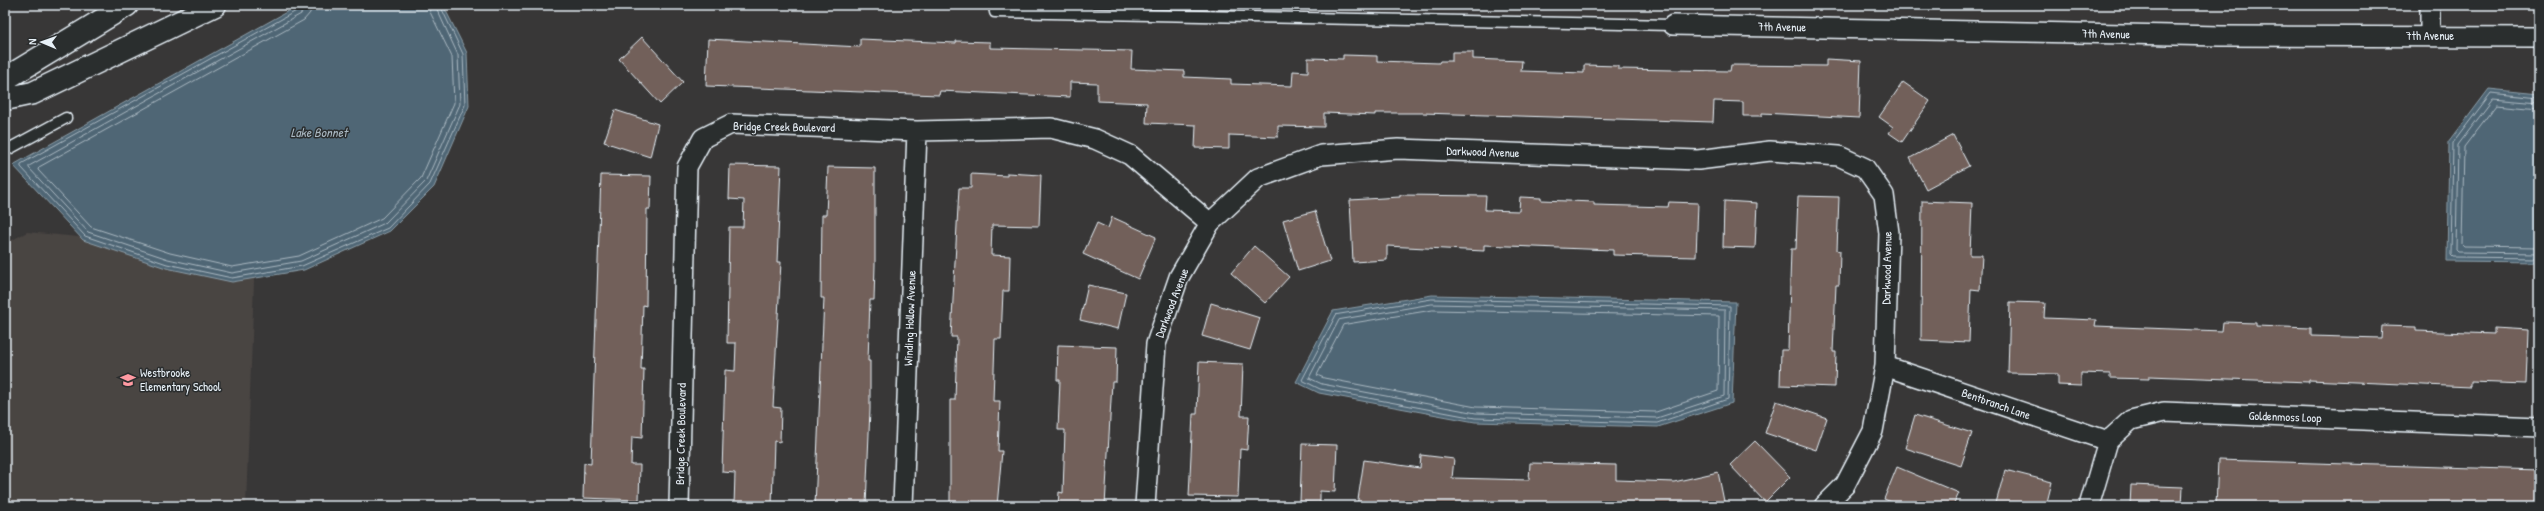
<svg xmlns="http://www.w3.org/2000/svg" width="2544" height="511" viewBox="0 0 2544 511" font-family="'Patrick Hand',sans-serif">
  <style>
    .built { fill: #494442 }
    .water { fill: #4f6674; stroke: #8c9ea9 }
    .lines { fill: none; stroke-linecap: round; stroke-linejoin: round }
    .shore { stroke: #abb9c3; stroke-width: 1 }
    .building { fill: #72615a; stroke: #e8f1f8 }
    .service-casing { stroke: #e8f1f8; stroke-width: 13 }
    .minor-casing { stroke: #e8f1f8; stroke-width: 22 }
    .motorway-casing { stroke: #e8f1f8; stroke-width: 25 }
    .service { stroke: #2a2d2e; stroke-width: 10 }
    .minor { stroke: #2a2d2e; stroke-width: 19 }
    .motorway { stroke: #2a2d2e; stroke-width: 22 }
    .labels { text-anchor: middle; stroke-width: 3; stroke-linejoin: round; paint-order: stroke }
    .street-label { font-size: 12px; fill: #e8f1f8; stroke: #2a2d2e }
    .poi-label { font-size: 12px; fill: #e8f1f8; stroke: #2a2d2e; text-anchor: start }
    .water-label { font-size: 13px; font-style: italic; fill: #abb9c3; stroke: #2a2d2e }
  </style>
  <rect width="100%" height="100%" fill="#383737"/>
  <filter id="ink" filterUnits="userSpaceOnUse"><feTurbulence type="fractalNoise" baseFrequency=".025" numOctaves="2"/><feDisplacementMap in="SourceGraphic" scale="8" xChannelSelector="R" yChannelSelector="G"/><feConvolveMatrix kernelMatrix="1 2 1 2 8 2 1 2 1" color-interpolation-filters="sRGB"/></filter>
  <g filter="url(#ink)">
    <path class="built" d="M27,232L255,254L246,506H5V244Z"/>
    <path class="water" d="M299,5H443L467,53L469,106L434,187L390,231L304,270L232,282L166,268L83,240L13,165Z
      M2489,89L2539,94V262L2447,261L2449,142Z
      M1432,295L1736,302L1732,403L1658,427L1475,422L1319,393L1296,382L1333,311Z"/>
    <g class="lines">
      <path class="shore" d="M300,5L298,10L21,164V167L85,236L167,264L232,278L302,266L388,228L430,184L465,105L463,54L440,5
        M305,5L301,14L29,166V168L88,232L168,259L232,273L301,261L385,223L426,181L460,104L458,55L435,5
        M311,5L310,13L304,20L39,167L38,170L91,227L170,253L232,267L299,256L382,218L421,178L454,103L452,57L430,12L429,5
        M2539,98L2491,93L2453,143L2451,255L2453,257L2539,258
        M2539,103L2493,99L2458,145L2456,250L2458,252L2539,253
        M2539,109L2496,105L2464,147L2462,244L2464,246L2539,247
        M1432,299L1730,306L1728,399L1657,423L1475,418L1320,389L1302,380L1336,315Z
        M1432,304L1725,310L1724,396L1657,418L1476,413L1322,384L1309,378L1339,320Z
        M1433,310L1719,316L1718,391L1656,412L1476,407L1324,378L1317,375L1343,325Z"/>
    </g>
    <path class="building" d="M642,37L683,82L660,104L619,59Z
      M708,39L860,47V39L956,43V41L990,42V48L1132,51L1131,69L1184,71V77L1231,79V84L1292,86L1293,71L1308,72V58L1343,59V55L1377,56V61L1439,63L1440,61H1452V52H1473V59L1522,61L1521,71L1584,73V65L1618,66V69L1730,71L1731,65L1826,66V59L1861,61L1859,118L1762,113V116H1743V102L1714,101L1713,122L1422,113H1375V115L1324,113V127L1278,126V137L1229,135V149L1195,148L1196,125L1146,123L1147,103L1097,101V83L1070,82V97L940,91L939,95L706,86Z
      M1903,82L1930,101L1902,142L1889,133L1893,127L1879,117Z
      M615,110L658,124L650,157L604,142Z
      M1953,135L1969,166L1926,189L1910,158Z
      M730,165L781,166L777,262H781L773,407L781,408L780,442L774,441L772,506H734L735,473L722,472L725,370L735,371L736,343H727L729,227H743L744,200L729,199Z
      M828,167L875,168V265L874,300H870L868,361H870V409L866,506H815L824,298H821L822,215H826Z
      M1007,173L1041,175L1039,226L992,225L991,255L1010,256L1009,291H1003L1001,339H995L993,401H1000L998,451H1002L997,506H950V400H955L957,337H951L959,188H971V174L1007,176Z
      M601,175L651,176L650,209H647L646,306L643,305L641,369H644L642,438L632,437L631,465H640L639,500L583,498L584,463L591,464Z
      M1400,195L1486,196L1485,210L1519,211L1520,197L1541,198V200L1594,202V205L1668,207L1669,202L1698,203L1696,257L1613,255V250L1559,248L1484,245V251L1387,246V260L1353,262L1350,200L1400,197Z
      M1798,196L1839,197L1837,250L1840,251L1839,285H1836L1833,352H1836L1835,387L1780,385L1781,350H1788L1791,249H1796Z
      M1724,201L1757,203L1755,248L1723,247Z
      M1922,201L1972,203L1970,255H1982L1980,290L1971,289L1969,342L1921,340Z
      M1315,211L1330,261L1298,271L1283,220Z
      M1112,217L1156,237L1138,279L1083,254L1097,223L1108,228Z
      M1254,246L1289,277L1265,303L1231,273Z
      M1088,285L1126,293L1118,329L1080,320Z
      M2010,302L2045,303L2044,318L2096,320L2095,326L2222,331L2223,322L2256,323V326L2311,328V336L2381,338L2382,326L2416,327V331L2494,334V328L2528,330L2526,384L2471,382V387L2309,380V382L2149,376V379L2110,378V374L2081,373V386L2058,385V374L2008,373Z
      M1211,303L1260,318L1250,350L1202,336Z
      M1058,345L1117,347L1116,382H1112L1105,506H1058L1059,492L1063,493L1065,430H1058L1060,380H1057Z
      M1199,362L1243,364L1241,416H1249L1247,450L1240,449L1238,497L1189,496L1193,414H1197Z
      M1776,401L1827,418L1816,450L1765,433Z
      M1915,415L1972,433L1961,466L1905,448Z
      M1755,441L1790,477L1765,502L1730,465Z
      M1302,444L1337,445L1335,492L1320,491V503L1300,502Z
      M1421,455L1454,459L1452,478L1529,480L1530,463L1616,465V480L1674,482L1718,472L1725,506H1357L1364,460L1420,468Z
      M2218,460L2539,470V506H2216Z
      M1897,467L1959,493L1953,506H1901L1884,499Z
      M2005,470L2052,482L2046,506H2006L1996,503Z
      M2131,485L2183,487L2182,506H2130Z"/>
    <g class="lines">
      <g class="service-casing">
        <path id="service" d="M994,5L995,12L1673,25
          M5,151L66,118"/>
      </g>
      <g class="minor-casing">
        <path id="minor" d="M1673,25L2221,36L2539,37
          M2430,36V5
          M1885,366L2108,441
          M679,506L687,167L703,138L731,124L917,131L1051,128L1095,139L1130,155L1210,223
          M903,506L917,131
          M1145,506L1156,344L1179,277L1210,223L1258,178L1321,155L1398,149L1698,160L1770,151L1839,156L1865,168L1884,195L1889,233L1885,366L1873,431L1845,485L1824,506
          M2089,506L2108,441L2131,420L2164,412L2539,427"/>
      </g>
      <g class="motorway-casing">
        <path id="motorway" d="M5,79L127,5
          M5,99L33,93L215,5"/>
      </g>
      <use href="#service" class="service"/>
      <use href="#minor" class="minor"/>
      <use href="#motorway" class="motorway"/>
    </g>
  </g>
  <defs>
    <g id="school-bare" transform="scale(1.2)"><path d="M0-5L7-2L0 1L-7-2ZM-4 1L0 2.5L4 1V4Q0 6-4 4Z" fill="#ff9aa2" stroke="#2a2d2e" stroke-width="2.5" paint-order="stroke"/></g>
  </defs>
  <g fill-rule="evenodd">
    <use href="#school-bare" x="128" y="380"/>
  </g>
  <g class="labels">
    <g class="street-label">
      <text transform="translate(1782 27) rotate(1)" y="4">7th Avenue</text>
      <text transform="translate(2106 34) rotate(1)" y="4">7th Avenue</text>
      <text x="2430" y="40">7th Avenue</text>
      <text transform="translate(784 127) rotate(1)" y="4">Bridge Creek Boulevard</text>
      <text transform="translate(1483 152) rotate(2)" y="4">Darkwood Avenue</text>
      <text transform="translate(1887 268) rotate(-89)" y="4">Darkwood Avenue</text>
      <text transform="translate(1172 303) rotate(-69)" y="4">Darkwood Avenue</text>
      <text transform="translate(910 318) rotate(-88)" y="4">Winding Hollow Avenue</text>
      <text transform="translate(1996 404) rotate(19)" y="4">Bentbranch Lane</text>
      <text transform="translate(2285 417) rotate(2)" y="4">Goldenmoss Loop</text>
      <text transform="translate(681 434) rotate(-89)" y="4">Bridge Creek Boulevard</text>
    </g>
    <g class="poi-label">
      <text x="140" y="377">Westbrooke<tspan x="140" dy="14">Elementary School</tspan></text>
    </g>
    <g class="water-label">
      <text x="319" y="137">Lake Bonnet</text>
    </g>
  </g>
  <rect width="2544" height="511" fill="none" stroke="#2a2d2e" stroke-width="20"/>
  <rect x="10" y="10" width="2524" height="491" fill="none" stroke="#e8f1f8" stroke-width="1.5" filter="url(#ink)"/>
  <g transform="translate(42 42) rotate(272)" stroke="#2a2d2e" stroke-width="3" paint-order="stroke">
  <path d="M0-3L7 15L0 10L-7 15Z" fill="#e8f1f8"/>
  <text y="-6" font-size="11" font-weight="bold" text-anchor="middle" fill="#e8f1f8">N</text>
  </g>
</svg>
